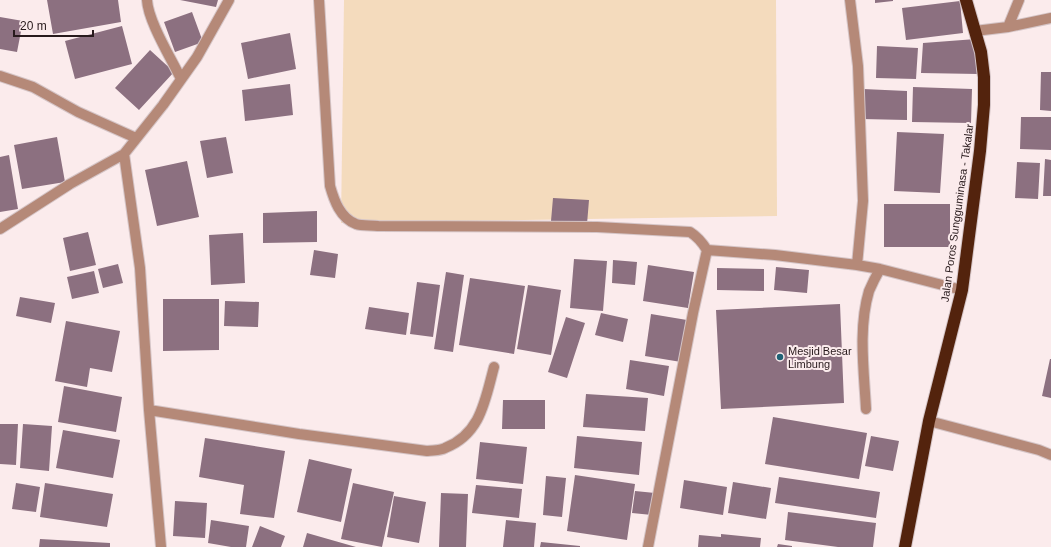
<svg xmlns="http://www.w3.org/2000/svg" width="1051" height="547" viewBox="0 0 1051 547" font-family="Arial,sans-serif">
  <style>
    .green { fill: #f4dbbd }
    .building { fill: #8c7080 }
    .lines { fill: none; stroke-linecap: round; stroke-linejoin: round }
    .minor-casing { stroke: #d5c5c7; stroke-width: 12 }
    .highway-casing { stroke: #d5c5c7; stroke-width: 14 }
    .minor { stroke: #b58978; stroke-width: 10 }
    .highway { stroke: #53230d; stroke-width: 12 }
    .poi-dot { fill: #206276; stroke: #fbebec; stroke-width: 1.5 }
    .labels { text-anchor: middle; stroke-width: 4; stroke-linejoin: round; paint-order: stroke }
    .street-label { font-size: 11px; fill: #281a1c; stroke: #fbebec }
    .poi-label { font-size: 11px; fill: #281a1c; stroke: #fbebec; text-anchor: start }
  </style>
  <rect width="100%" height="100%" fill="#fbebec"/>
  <path class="green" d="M344,0H776L777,216L341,223Z"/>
  <path class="building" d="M47,0H118L121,22L53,34Z
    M180,0H218L216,7Z
    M875,0H893V1L875,3Z
    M960,1L963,33L906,40L902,8Z
    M192,12L203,42L175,52L164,22Z
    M0,17L23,21L17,52L0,49Z
    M122,26L132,64L75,79L65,41Z
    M290,33L296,69L248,79L241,43Z
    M976,39L978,74L921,73L923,43Z
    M877,46L918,48L916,79L876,78Z
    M150,50L174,72L139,110L115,88Z
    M1041,72H1051V111L1040,110Z
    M290,84L293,115L245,121L242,90Z
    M913,87L972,89L971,123L912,122Z
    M863,89L907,91V120L862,119Z
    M1021,117H1051V150L1020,149Z
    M897,132L944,134L940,193L894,191Z
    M57,137L65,182L22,189L14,145Z
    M226,137L233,173L207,178L200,141Z
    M9,155L18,209L0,212V157Z
    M1045,159L1051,160V196H1043Z
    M187,161L199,217L157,226L145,170Z
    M1017,162L1040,163L1038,199L1015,198Z
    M553,198L589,200L587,224L551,221Z
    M884,204H950V247H884Z
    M317,211V242L263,243V213Z
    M88,232L96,265L70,271L63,238Z
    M243,233L245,283L211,285L209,235Z
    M314,250L338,254L335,278L310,275Z
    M574,259L607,261L603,311L570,308Z
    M613,260L637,262L635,285L612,283Z
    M118,264L123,283L103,288L98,269Z
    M648,265L694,272L688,308L643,301Z
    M776,267L809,270L807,293L774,290Z
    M717,268L764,269V291L717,290Z
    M94,271L99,293L72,299L67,277Z
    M446,272L464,275L453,352L434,349Z
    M470,278L525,286L514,354L459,345Z
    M417,282L440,285L433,337L410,334Z
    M528,285L561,290L551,355L517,349Z
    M20,297L55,303L51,323L16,316Z
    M163,299H219V350L163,351Z
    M225,301L259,302L258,327L224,326Z
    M840,304L844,403L721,409L716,310Z
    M369,307L409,313L406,335L365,329Z
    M601,313L628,319L623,342L595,335Z
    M651,314L687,320L681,362L645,356Z
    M566,317L585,323L567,378L548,372Z
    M66,321L120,331L112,372L90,368L87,387L55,381Z
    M1050,359H1051V398L1042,396Z
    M630,360L669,366L664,396L626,389Z
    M64,386L122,397L116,432L58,422Z
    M586,394L648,398L645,431L583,427Z
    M503,400H545V429H502Z
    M773,417L867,433L859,479L765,464Z
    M0,424H18L16,465L0,464Z
    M23,424L52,426L49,471L20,468Z
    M63,430L120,440L113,478L56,468Z
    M577,436L642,442L639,475L574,468Z
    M871,436L899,441L893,471L865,466Z
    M205,438L285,451L274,518L240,514L244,485L199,477Z
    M480,442L527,447L523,484L476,479Z
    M309,459L352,469L341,522L297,512Z
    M575,475L635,484L627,540L567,531Z
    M546,476L566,478L562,517L543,515Z
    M779,477L880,492L876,518L775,503Z
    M684,480L727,487L723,515L680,508Z
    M733,482L771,488L766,519L728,513Z
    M16,483L40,487L36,512L12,509Z
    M45,483L113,494L107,527L40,517Z
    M353,483L394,492L382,547L341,539Z
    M476,485L522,489L519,518L472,513Z
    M635,491L655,493L652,515L632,513Z
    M441,493L468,494L466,547H439Z
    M394,496L426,502L419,543L387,537Z
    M175,501L207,503L205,538L173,536Z
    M788,512L876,523L873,547H838L785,540Z
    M211,520L249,526L246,547H231L208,543Z
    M506,520L536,523L534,547H503Z
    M260,526L285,536L281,547H252Z
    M307,533L356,547H303Z
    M721,534L761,538L760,547H698L699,535L721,537Z
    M40,539L110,543V547H39Z
    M541,542L580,546V547H540Z
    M778,544L792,546V547H777Z"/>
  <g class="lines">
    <g class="minor-casing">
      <path id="minor" d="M147,0C148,21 171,58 181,79
        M319,0L330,186C334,200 340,218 356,224C362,226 371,225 378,226L597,227L690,232C698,237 702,242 707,250L693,313L648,547
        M850,0L858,66L863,201L857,265
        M1008,27L1019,0
        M975,31L1008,27L1051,18
        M0,76L33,87L78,112L136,138
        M124,154L140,268L149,410L161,547
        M0,229L70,184L124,154L163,105L197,57L229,0
        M707,250L775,255L857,265L880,269L962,290
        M866,409C864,371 858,328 869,291C872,284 876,276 880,269
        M149,410L299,434L427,451C433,450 440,451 445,448C481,434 485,400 494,367
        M929,421L1039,450L1051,455"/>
    </g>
    <g class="highway-casing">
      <path id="highway" d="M905,547L929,421L962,290L980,151L984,105V77L981,52L966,0"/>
    </g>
    <use href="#minor" class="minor"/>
    <use href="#highway" class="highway"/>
  </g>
  <circle class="poi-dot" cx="780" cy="357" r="4"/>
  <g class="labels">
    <g class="street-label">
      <text transform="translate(957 213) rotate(-82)" y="4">Jalan Poros Sungguminasa - Takalar</text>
    </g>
    <g class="poi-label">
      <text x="788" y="355">Mesjid Besar<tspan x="788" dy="13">Limbung</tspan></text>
    </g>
  </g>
  <path d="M14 30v6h79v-6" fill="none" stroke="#281a1c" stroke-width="2"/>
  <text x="20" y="30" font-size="12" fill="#281a1c" stroke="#fbebec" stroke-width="3" paint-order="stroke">20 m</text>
</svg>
